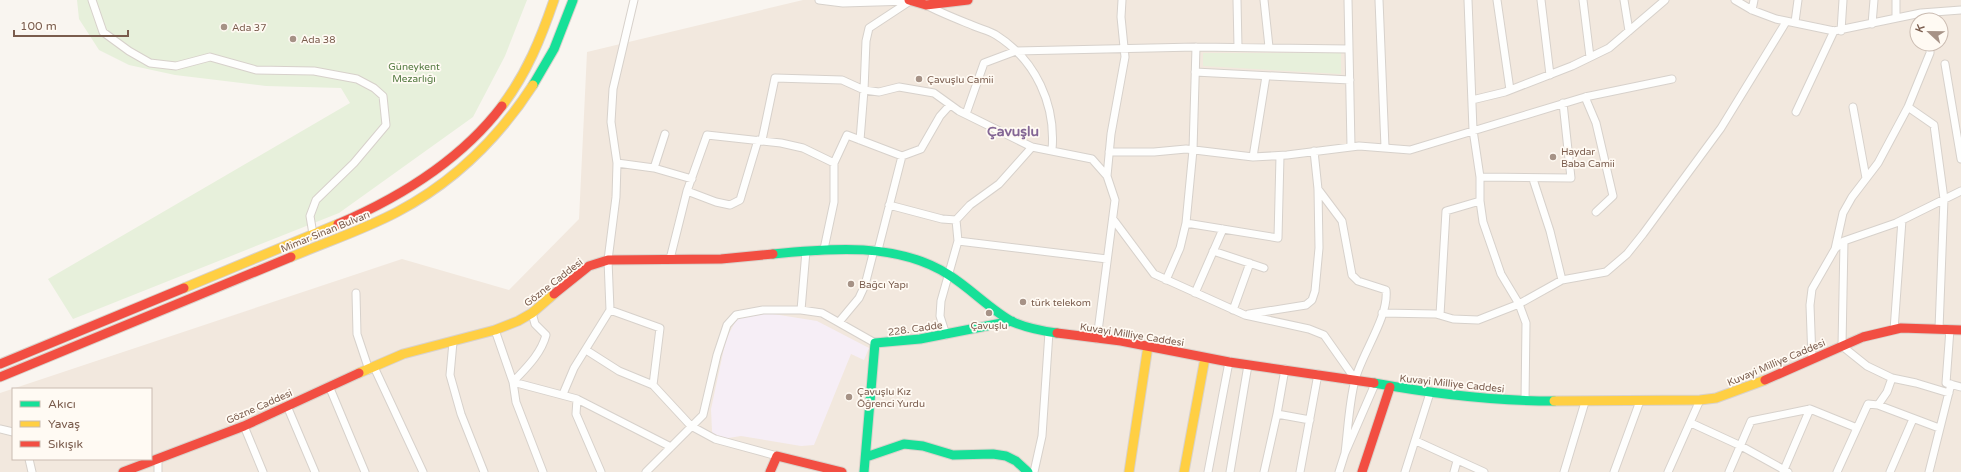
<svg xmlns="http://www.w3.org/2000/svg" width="1961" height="472" viewBox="0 0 1961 472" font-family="'Varela Round',sans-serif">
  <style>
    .residential { fill: #f2e8de; fill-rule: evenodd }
    .education { fill: #f6eef6 }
    .green { fill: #e7f0db }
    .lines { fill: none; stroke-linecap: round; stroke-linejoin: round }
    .street-casing { stroke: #d7d1cb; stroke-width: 9 }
    .fast-casing { stroke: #d9d2cb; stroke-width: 11 }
    .slow-casing { stroke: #d9d2cb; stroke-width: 11 }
    .jam-casing { stroke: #d9d2cb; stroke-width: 11 }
    .street { stroke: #fefefd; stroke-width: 7 }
    .fast { stroke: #16e098; stroke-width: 9 }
    .slow { stroke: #ffcf43; stroke-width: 9 }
    .jam { stroke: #f24e42; stroke-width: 9 }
    .poi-dot { fill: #a69286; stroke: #fffaf3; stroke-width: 1.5 }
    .labels { text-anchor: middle; stroke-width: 3.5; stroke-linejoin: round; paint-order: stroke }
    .poi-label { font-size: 10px; fill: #7a5c4d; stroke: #fffaf3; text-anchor: start }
    .park-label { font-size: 10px; fill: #537a41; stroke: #fffaf3 }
    .street-label { font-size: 10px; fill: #7a5c4d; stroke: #fffaf3 }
    .district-label { font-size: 14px; font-weight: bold; fill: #846695; stroke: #fffaf3 }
  </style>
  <rect width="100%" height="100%" fill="#f9f5f0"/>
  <path class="residential" d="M803,0H1961V472H0V393L402,259L509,290L579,219L587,52ZM1917,20H1941V44H1917ZM13,389H151V459H13Z"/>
  <path class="education" d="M767,313L817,321L869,348L864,360L851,354L814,445L801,446L741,436L722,439L713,436L712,431L711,409L726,339L739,315Z"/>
  <path class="green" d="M77,0H527L505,56L473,117L339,213L73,319L48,279L350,103L341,88L266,86L175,75L129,65L99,50L79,19Z
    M1203,53H1341V74L1203,66Z"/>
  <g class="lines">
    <g class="street-casing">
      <path id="street" d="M92,0L103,32L129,51L150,63L176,66L210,57L256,70L314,71L357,79L374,88L383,96L386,125L354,163L316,200L310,216L313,234
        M819,0L843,3L910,1
        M1237,0L1238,47
        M1264,0L1269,47
        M1348,0L1351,146
        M1379,0L1385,147
        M1468,0L1473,130L1480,177V201L1483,222L1501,274L1519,304L1526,323L1525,401
        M1497,0L1510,90
        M1541,0L1550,75
        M1583,0L1590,57
        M1624,0L1629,31
        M1735,0L1752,10L1776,19L1834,31L1921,13L1961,10
        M926,5C941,13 957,19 974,26C981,29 990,31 996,35C1036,60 1056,105 1052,150
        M1752,10L1754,0
        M1896,18V0
        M1795,22L1798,0
        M1872,24L1874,0
        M1841,31L1843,0
        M1945,64L1961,159
        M1195,72L1350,80
        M1585,97L1596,123L1613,196L1596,212
        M1472,100L1505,92L1572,66L1609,48L1665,0
        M1853,107L1866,178
        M1908,107L1934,125L1944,199L1939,329
        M1796,112L1834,31
        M966,114L984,63L1016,51L1196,47L1349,49
        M762,140L775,78L842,80L864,90L879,92L899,87L934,93L959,111L1032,147L1092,159L1107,176
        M860,140L864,90L866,41L869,28L910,1
        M1109,152H1154L1186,149L1253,157L1287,155L1359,146L1410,150L1585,97L1672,79
        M1253,157L1266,76
        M617,163L654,168L692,179
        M654,168L665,134
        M1480,177L1571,178L1563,103
        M1533,179L1550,231L1562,280
        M1318,189L1342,221L1352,275L1358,281L1386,290C1389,317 1362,353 1355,380C1349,403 1348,429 1345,453
        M687,191L716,202L730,205L740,200L758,140
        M889,205L942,219L956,220
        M1113,219L1154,274L1245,315L1309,329L1324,335L1355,379
        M1186,223L1278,238L1280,156
        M958,241L1107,259
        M1844,241L1842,346L1867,366L1892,378L1916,383L1949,393
        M824,249L834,202V163L847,135L902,156L921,149L940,116L950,105
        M1835,249L1843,213L1852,197L1878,163L1908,107L1930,53V44
        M878,250L902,156
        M1213,251L1264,268
        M670,259L687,191L707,135L781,143L803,148L834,163
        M1166,280L1180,248L1186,223L1193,150L1196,47
        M356,293L357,334L369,370
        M1195,293L1223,229
        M610,310L660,328L653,385L691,426L715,439L777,456
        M801,310L806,251
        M1233,310L1250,263
        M532,313L535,324L546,335C541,354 526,368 513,382L516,402L543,472
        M1382,313L1436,314L1453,319L1478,320L1519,304L1562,280L1606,272L1627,254L1643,234L1721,128L1786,22
        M1249,314L1306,305L1312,300L1315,291L1319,248L1318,189L1314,151
        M1440,315L1446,211L1480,201
        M839,322L859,298L865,285L874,250
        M1950,329L1946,383L1961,387
        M495,330L513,382L577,399L671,447
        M1894,330L1902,220
        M946,335L940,316L941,301L958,241L956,220L970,205L999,184L1032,147
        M1097,339L1115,200L1107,176L1111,134L1125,57L1121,17L1122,0
        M453,342L450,375L461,414L484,472
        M586,350L619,371L653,385
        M1812,359L1810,305L1812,289L1835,249L1844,241L1896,223L1961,191
        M374,367L423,472
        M329,386L365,472
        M563,394L574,368L610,310L608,260L616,197L617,163L611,122L613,89L634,0
        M577,399L576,414L601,472
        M1878,405L1887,392L1892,378
        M287,406L315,472
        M1277,414L1310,420
        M1691,423L1741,446L1788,472
        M244,426L263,472
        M0,429L13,432
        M1416,441L1484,472
        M29,459L32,472
        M158,459V472
        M646,472L703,415L717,355L727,325L736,315L763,310H801L822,313L875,343
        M1034,472L1042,436L1049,332
        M1208,472L1229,362
        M1230,472L1248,365
        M1264,472L1277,414L1285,369
        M1300,472L1318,374
        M1339,472L1345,453L1375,384
        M1405,472L1430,393
        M1454,472L1457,461
        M1564,472L1585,402
        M1614,472L1640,401
        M1668,472L1700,400
        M1729,472L1751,421L1810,409L1857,428
        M1783,472L1810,409
        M1837,472L1868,404L1878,405L1939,428
        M1890,472L1913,419
        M1929,472L1951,384"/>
    </g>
    <g class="fast-casing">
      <path id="fast" d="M533,85L554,49L573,0
        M773,254C830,248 898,242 949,275C970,288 992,311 1013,322C1027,328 1042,331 1057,333
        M1374,383C1434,394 1494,401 1554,401
        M866,457L904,444L923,446L953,455L993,454L1006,456L1016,461L1028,472
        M864,472L875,343L920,339L1012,321"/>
    </g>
    <g class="slow-casing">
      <path id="slow" d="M502,106C527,73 541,38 554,0
        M291,257C326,242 363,230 397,212C454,182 498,139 533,85
        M184,288L338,224
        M359,373L403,354L495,330L518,321L532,313L554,294
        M1554,401L1700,400L1716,398L1765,380
        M1129,472L1148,346
        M1184,472L1205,358"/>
    </g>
    <g class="jam-casing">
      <path id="jam" d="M909,0L926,5L968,0
        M338,224C401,197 460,161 502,106
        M554,294L589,266L608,260L721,259L773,254
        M1057,333L1121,341L1229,362L1374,383
        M0,364L184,288
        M0,377L291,257
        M1765,380L1863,337L1901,328L1961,330
        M123,472L244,426L359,373
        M770,472L777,456L842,472
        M1362,472L1390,387"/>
    </g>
    <use href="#street" class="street"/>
    <use href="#fast" class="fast"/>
    <use href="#slow" class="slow"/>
    <use href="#jam" class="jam"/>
  </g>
  <g class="poi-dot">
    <circle cx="224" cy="27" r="4"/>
    <circle cx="293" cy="39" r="4"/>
    <circle cx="919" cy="79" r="4"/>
    <circle cx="1553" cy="157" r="4"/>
    <circle cx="851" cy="284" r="4"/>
    <circle cx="1023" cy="302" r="4"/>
    <circle cx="989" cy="313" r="4"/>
    <circle cx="849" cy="397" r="4"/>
  </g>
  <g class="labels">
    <g class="poi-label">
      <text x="232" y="31">Ada 37</text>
      <text x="301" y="43">Ada 38</text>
      <text x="927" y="83">Çavuşlu Camii</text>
      <text x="1561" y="155">Haydar<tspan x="1561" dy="12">Baba Camii</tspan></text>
      <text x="859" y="288">Bağcı Yapı</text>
      <text x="1031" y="306">türk telekom</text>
      <text x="989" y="329" text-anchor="middle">Çavuşlu</text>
      <text x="857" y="395">Çavuşlu Kız<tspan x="857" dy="12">Öğrenci Yurdu</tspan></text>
    </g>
    <g class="park-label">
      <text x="414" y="70">Güneykent<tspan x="414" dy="12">Mezarlığı</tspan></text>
    </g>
    <g class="street-label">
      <text transform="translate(325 231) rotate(-22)" y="4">Mimar Sinan Bulvarı</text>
      <text transform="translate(553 282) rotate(-38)" y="4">Gözne Caddesi</text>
      <text transform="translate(915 328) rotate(-8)" y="4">228. Cadde</text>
      <text transform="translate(1132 334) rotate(9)" y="4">Kuvayi Milliye Caddesi</text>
      <text transform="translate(1776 362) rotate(-23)" y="4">Kuvayi Milliye Caddesi</text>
      <text transform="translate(1452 383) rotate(6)" y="4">Kuvayi Milliye Caddesi</text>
      <text transform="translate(259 406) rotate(-24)" y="4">Gözne Caddesi</text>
    </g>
    <g class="district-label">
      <text x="1013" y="136">Çavuşlu</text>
    </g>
  </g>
  <rect x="12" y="388" width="140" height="72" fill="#fffaf3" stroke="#cabbb1"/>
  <rect x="20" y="401" width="20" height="6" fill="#16e098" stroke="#cabbb1"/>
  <text x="48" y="408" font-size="12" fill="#7a5c4d">Akıcı</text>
  <rect x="20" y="421" width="20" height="6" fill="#ffcf43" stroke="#cabbb1"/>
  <text x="48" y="428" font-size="12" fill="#7a5c4d">Yavaş</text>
  <rect x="20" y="441" width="20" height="6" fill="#f24e42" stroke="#cabbb1"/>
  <text x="48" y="448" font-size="12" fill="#7a5c4d">Sıkışık</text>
  <g transform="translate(1929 32) rotate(292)"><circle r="19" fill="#fffaf3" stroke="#cabbb1"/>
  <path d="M0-3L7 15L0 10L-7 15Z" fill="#a69286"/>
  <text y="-6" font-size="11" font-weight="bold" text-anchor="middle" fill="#7a5c4d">K</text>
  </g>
  <path d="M14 30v6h114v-6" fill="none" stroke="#7a5c4d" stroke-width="2"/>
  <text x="20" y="30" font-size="12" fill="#7a5c4d" stroke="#fffaf3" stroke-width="3" paint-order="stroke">100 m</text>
</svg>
